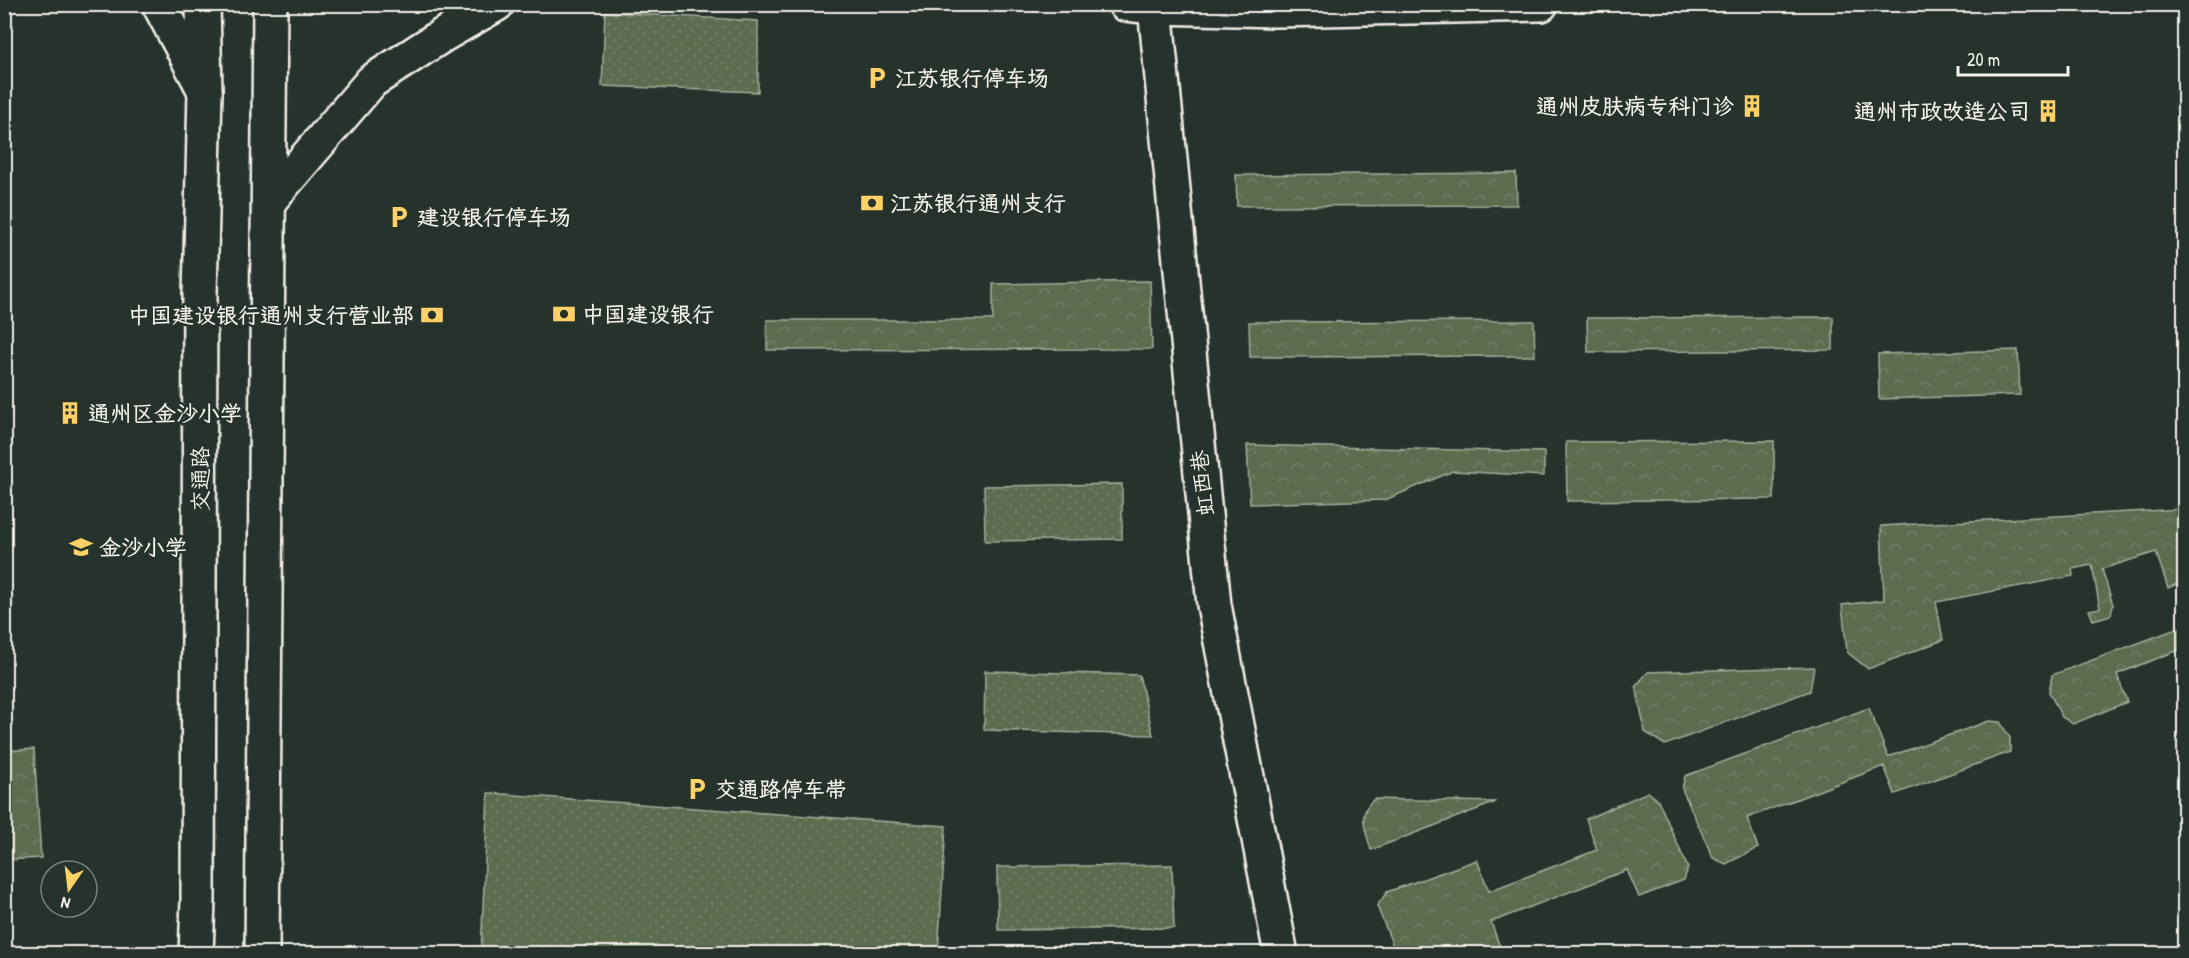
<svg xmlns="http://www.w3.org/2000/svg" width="2189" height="958" viewBox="0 0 2189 958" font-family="'Patrick Hand','LXGW WenKai TC',sans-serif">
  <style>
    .grass { fill: url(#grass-dots); stroke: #a8ae9c; stroke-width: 1.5 }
    .forest { fill: url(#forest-crowns); stroke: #a8ae9c; stroke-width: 1.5 }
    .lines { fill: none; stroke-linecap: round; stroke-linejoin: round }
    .street-casing { stroke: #f4f1e8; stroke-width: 38 }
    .secondary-casing { stroke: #f4f1e8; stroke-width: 38 }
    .primary-casing { stroke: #f4f1e8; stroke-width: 38 }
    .street { stroke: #26332d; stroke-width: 33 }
    .secondary { stroke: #26332d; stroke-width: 33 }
    .primary { stroke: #26332d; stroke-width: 33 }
    .labels { text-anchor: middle; stroke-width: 5; stroke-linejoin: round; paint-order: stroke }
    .poi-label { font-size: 22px; font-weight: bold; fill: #f4f1e8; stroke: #26332d; text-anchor: start }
    .street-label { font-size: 22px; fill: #f4f1e8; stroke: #26332d }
  </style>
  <defs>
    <pattern id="grass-dots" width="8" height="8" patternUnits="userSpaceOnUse" patternTransform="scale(1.5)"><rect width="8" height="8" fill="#5b6c4f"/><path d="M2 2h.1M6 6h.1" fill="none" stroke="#738168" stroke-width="1.8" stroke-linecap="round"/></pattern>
    <pattern id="forest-crowns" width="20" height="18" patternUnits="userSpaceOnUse" patternTransform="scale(1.5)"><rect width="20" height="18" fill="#5b6c4f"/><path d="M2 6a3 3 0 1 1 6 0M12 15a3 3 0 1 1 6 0" fill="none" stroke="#738168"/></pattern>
  </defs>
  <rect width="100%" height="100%" fill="#26332d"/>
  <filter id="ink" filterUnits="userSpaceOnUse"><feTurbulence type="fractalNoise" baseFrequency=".0167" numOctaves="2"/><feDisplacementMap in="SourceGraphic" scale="12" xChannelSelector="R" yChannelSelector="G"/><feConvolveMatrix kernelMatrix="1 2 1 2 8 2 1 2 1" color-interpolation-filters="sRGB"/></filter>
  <g filter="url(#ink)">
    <path class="grass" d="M605,12L758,21V92L602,86Z
      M1122,484V539L985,541L984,486Z
      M985,671L1139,675L1153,735L984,730Z
      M488,793L946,826L938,953H481Z
      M1172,865L1174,928L998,930L997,867Z"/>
    <path class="forest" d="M1516,173L1517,205L1237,206L1236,175Z
      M1150,281L1152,349L767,350V320H993V284Z
      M1833,317V350L1588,352L1587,318Z
      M1534,321L1535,356L1250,357L1249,322Z
      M2018,350L2020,395L1879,399L1878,354Z
      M1774,441V499L1567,501L1566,442Z
      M1247,445L1544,452V476L1453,471L1385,500L1250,504Z
      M2182,509L2184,522V581L2168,588L2156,552L2102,569L2113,605L2111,615L2093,620L2089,610L2100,608L2092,565L2072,569L2073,576L1936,602L1943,640L1868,669L1847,652L1842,605L1884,600L1881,526Z
      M2184,626V648L2117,674L2127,702L2073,724L2062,717L2049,692L2052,675Z
      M1814,667L1810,691L1665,745L1645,732L1636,686L1648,672Z
      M1869,708L1888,757L1989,721L2000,722L2010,738V752L1895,794L1884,766L1747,818L1758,848L1726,864L1713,858L1682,789L1685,776Z
      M34,749L41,858L5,860V751Z
      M1648,792L1658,800L1688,868L1684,880L1639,897L1627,870L1491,922L1501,950L1490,954L1396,953L1377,906L1387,892L1477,860L1489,891L1597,850L1586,819Z
      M1374,799L1496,802L1371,850C1366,830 1356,814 1374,799Z"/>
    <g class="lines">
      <g class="street-casing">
        <path id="street" d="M1155,7L1214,605L1281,954"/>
      </g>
      <g class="secondary-casing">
        <path id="secondary" d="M159,4L205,91
          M1125,4L1155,7L1277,10L1541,4
          M269,201L372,81L443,35L497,4"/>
      </g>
      <g class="primary-casing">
        <path id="primary" d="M196,954L198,900L200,295L205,91L203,4
          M262,954L270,4"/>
      </g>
      <use href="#street" class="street"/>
      <use href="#secondary" class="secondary"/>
      <use href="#primary" class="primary"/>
    </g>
  </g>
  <defs>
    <g id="parking-bare" transform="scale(1.8)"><path d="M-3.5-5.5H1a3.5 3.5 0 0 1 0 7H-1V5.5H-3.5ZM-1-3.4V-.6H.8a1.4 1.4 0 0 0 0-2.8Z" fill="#ffd166" stroke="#26332d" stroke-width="2.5" paint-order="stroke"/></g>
    <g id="building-bare" transform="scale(1.8)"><path d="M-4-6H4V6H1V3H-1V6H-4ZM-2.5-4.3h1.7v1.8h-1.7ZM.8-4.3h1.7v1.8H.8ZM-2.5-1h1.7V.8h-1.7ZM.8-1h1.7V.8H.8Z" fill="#ffd166" stroke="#26332d" stroke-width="2.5" paint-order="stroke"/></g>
    <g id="bank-bare" transform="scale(1.8)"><path d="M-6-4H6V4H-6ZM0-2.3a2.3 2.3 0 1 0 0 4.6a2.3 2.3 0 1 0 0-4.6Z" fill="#ffd166" stroke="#26332d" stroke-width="2.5" paint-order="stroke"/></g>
    <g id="school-bare" transform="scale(1.8)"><path d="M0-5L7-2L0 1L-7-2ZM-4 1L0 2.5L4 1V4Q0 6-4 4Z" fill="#ffd166" stroke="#26332d" stroke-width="2.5" paint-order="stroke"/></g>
  </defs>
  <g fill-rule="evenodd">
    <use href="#parking-bare" x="877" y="78"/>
    <use href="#building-bare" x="1752" y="106"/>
    <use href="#building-bare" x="2048" y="111"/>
    <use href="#bank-bare" x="872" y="203"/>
    <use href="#parking-bare" x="399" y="217"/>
    <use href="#bank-bare" x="564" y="314"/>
    <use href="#bank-bare" x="432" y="315"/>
    <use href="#building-bare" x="70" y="413"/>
    <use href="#school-bare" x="81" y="547"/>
    <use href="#parking-bare" x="697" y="789"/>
  </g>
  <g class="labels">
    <g class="poi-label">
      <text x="895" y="86">江苏银行停车场</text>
      <text x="1734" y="114" text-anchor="end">通州皮肤病专科门诊</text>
      <text x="2030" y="119" text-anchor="end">通州市政改造公司</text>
      <text x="890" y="211">江苏银行通州支行</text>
      <text x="417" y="225">建设银行停车场</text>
      <text x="582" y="322">中国建设银行</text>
      <text x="414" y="323" text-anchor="end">中国建设银行通州支行营业部</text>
      <text x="88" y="421">通州区金沙小学</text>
      <text x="99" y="555">金沙小学</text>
      <text x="715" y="797">交通路停车带</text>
    </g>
    <g class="street-label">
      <text transform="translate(200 479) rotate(-90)" y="8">交通路</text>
      <text transform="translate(1202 483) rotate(-96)" y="8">虹西巷</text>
    </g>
  </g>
  <rect width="2189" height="958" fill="none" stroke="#26332d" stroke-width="24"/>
  <rect x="12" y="12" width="2165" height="934" fill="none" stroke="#f4f1e8" stroke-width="2" filter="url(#ink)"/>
  <g transform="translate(69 889) rotate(194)"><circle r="28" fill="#26332d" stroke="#787f78" stroke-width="1.5"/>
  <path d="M0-4.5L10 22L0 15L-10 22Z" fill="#ffd166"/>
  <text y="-9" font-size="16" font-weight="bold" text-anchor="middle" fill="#f4f1e8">N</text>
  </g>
  <path d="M1958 66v9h110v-9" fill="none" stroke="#f4f1e8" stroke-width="3"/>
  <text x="1967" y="66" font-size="18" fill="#f4f1e8" stroke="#26332d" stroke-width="4.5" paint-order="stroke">20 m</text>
</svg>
